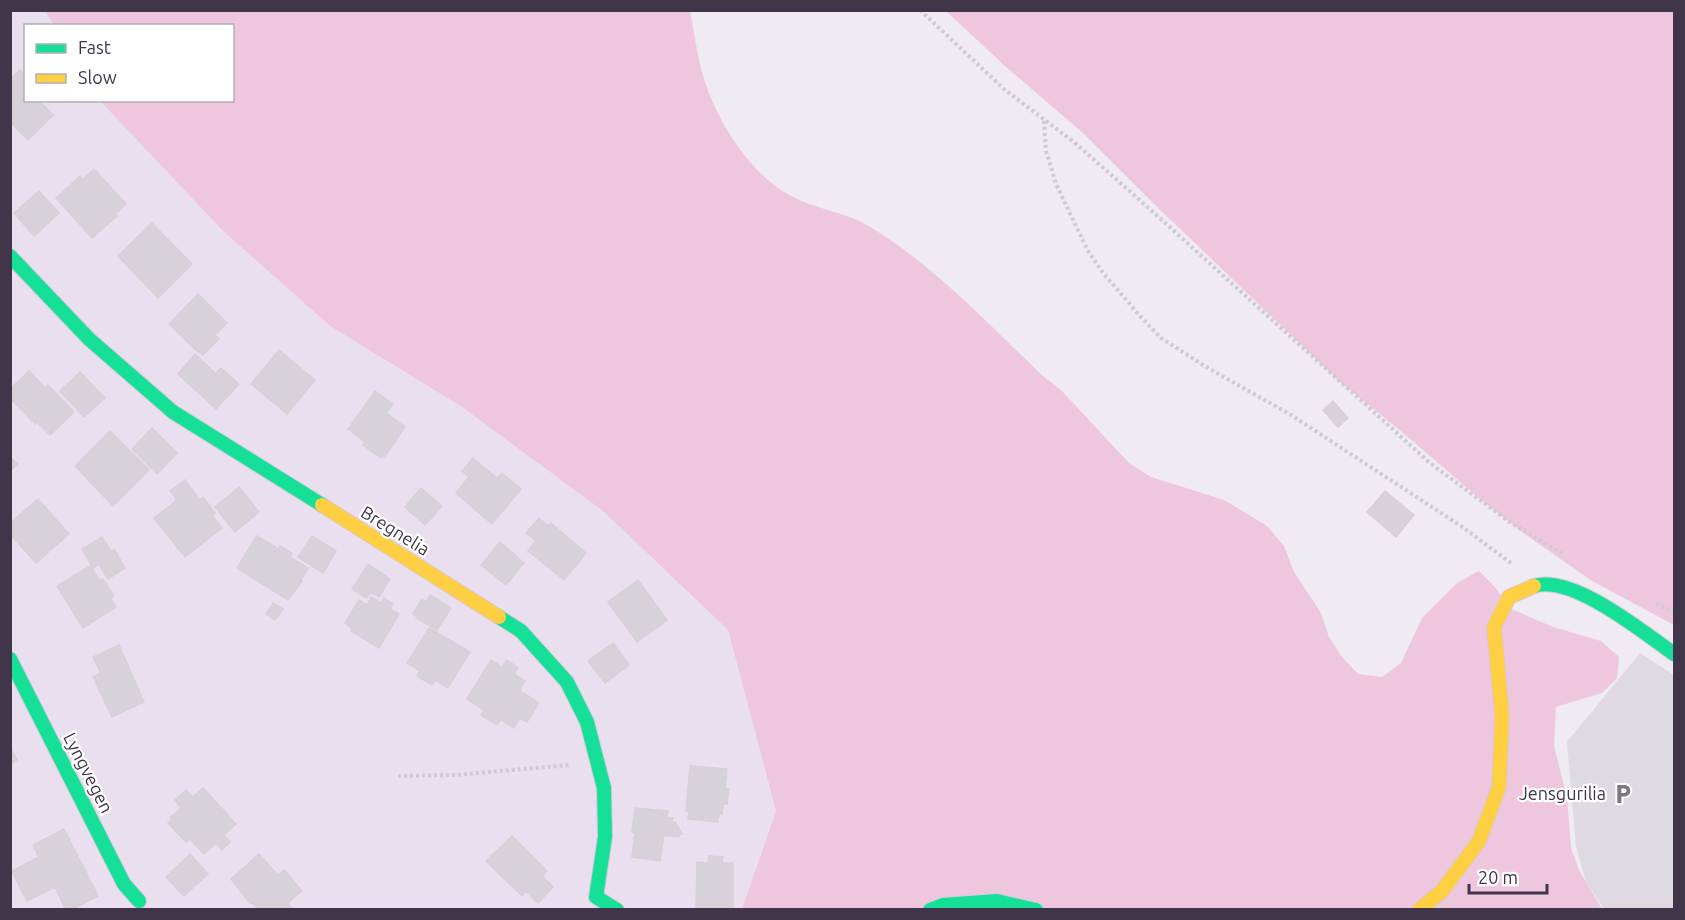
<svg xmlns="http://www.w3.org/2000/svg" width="1685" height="920" viewBox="0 0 1685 920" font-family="Ubuntu,sans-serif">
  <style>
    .residential { fill: #eadfee }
    .green { fill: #eec7de }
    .parking { fill: #dfdae1 }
    .building { fill: #d7d1da; stroke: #d7cfda; stroke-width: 1.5 }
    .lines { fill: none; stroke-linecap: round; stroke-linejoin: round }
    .fast-casing { stroke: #d6c9db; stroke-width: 16 }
    .slow-casing { stroke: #d6c9db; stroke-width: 16 }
    .path { stroke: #cfcad2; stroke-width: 4; stroke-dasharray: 3 3; stroke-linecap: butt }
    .fast { stroke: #16e098; stroke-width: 14 }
    .slow { stroke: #ffcf43; stroke-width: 14 }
    .labels { text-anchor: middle; stroke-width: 4.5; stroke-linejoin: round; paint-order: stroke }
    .street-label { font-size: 18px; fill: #413549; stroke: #fff }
    .poi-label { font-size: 18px; fill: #413549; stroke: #fff; text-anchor: end }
  </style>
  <rect width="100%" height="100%" fill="#f0eaf2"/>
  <path class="residential" d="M10,11H45L54,25L26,26V100L100,101L224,232L330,326L462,407L603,511L728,630L776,811L742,909H11Z"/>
  <path class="green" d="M45,11H690C695,34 697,59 705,82C719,125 753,178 795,198C817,209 847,213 867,225C934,265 987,323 1043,376L1061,390L1129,463L1151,477L1224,500L1267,526L1284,546L1294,572L1321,613L1329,637L1342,657L1358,674L1382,677L1401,663L1422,618L1457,583L1479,571L1495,587L1509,608L1553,627L1601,641L1619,657L1617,678L1602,693L1556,707L1554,746L1567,798L1571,848L1579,870L1602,909H742L776,811L728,630L603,511L462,407L330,326L224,232L100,101L232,100V26L54,25Z
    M946,11H1674V625L1592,581L1522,532L1480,499L1402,432L1340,382L1154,204L1083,133L1006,67Z"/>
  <path class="parking" d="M1640,653L1674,675V909H1604L1586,882L1576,846L1567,742Z"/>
  <path class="building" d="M20,70L26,75V100H38L53,115L28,140L10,122V79Z
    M94,169L126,204L115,214L117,216L92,238L56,198L80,176L83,179Z
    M39,191L59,213L34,236L14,213Z
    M152,223L192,264L158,298L118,256Z
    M198,294L227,323L215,335L219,339L203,355L199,351L198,352L169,324Z
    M279,350L315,380L287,414L251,384Z
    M195,354L215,373L203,387L201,386L196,391L178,374Z
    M221,368L239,384L216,409L198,392Z
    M29,371L45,388L48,385L74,412L50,435L37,422L35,424L10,398V389Z
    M80,372L105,398L84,417L60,391Z
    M375,391L393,404L386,413L405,427L385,456L384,455L381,458L363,445L365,442L348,429Z
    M1333,401L1348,418L1338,427L1323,410Z
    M152,428L177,453L157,474L132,449Z
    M110,431L149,470L113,506L75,466Z
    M10,457L18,464L10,471Z
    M473,458L497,478L502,473L521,489L492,524L456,493L469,477L462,471Z
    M185,480L200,500L203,497L215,513L212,516L222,528L185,557L154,518L177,500L170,491Z
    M239,487L259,512L235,532L215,507Z
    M421,488L442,506L425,525L405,507Z
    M1385,491L1414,515L1396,537L1367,512Z
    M38,499L69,534L36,563L10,534V523Z
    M539,518L548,526L551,523L586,553L564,580L528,551L536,541L526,533Z
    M257,536L278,549L280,546L292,553L290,557L308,568L301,580L302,581L288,600L237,568Z
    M312,536L336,551L323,573L298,557Z
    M102,537L111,551L114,549L125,568L108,579L99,564L93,568L82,549Z
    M500,542L524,563L506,585L481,565Z
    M368,564L390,579L379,597L371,592L366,598L352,589Z
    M90,566L100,581L103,579L114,596L111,598L116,607L83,628L57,586Z
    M638,580L667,620L637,642L608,602Z
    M430,595L451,608L437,630L416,618L417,616L413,614L422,599L426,602Z
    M371,597L381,603L384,598L393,604L390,609L399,614L379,648L351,631L352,628L345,623L359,600L367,605Z
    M273,603L283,609L275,620L266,614Z
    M429,628L470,652L448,688L435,680L432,685L417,676L420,671L407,663Z
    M613,643L629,665L605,683L588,661Z
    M119,645L144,702L112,717L93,677L101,673L93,657Z
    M491,660L502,667L507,660L518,668L514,674L525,681L497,725L481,715L484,710L467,699Z
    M519,690L539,703L527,722L520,718L514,728L501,720Z
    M10,748L17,760L10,764Z
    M690,766L727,769L725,789H729L727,804H723L722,814H719L718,822L688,819L689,811H686Z
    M203,788L236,824L224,835L230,842L222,850L216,843L204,854L190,839L186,842L168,823L172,819L171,817L181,808L175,800L186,790L193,797Z
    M635,808L668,811L667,817L673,818L672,821L673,823L675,822L682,834L679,835V837L632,832Z
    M64,829L98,896L71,910H66L55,887L27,901L12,871L39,857L33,845Z
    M635,832L664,835L660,861L632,857Z
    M512,836L547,871L542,876L553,887L538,903L526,891L522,896L486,861Z
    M190,854L208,874L184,896L166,877Z
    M259,854L278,875L284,870L302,891L288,903L293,910H258L252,902L250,903L231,879Z
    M709,856L723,857L722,863H733V910H696L697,862L708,863Z"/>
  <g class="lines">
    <g class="fast-casing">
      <path id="fast" d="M10,256L89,339L173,412L322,505
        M1534,586C1572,574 1643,632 1674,654
        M499,617L521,631L567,682L587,722L604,788L605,837L596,897L617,910
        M10,659L124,884L139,901
        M930,910L943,905L997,901L1036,910"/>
    </g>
    <g class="slow-casing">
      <path id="slow" d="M322,505L499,617
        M1419,910L1442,891L1479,841L1499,787L1502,716L1494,627L1509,597L1534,586"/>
    </g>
    <path class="path" d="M920,10L1004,89L1075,143L1142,202L1430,463L1511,523L1565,555
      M1044,121L1046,151L1056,184L1088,251L1104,274L1139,315L1161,338L1208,368L1291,415L1464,528L1512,564
      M1656,604L1674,612
      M398,776L454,775L571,765"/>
    <use href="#fast" class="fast"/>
    <use href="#slow" class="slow"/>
  </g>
  <defs>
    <g id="parking-bare" transform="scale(1.62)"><path d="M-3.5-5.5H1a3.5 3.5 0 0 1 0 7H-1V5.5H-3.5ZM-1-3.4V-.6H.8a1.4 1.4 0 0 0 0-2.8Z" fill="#7e7484" stroke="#fff" stroke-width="2.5" paint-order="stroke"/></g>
  </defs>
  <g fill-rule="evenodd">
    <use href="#parking-bare" x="1623" y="794"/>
  </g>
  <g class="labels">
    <g class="street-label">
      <text transform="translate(395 531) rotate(32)" y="6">Bregnelia</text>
      <text transform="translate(88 773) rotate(63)" y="6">Lyngvegen</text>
    </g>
    <g class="poi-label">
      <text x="1606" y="800">Jensgurilia</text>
    </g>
  </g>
  <rect width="1685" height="920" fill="none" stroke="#413549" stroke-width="24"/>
  <rect x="24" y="24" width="210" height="78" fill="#ffffff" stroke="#b3aeb6" stroke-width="1.5"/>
  <rect x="36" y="44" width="30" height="9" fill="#16e098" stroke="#b3aeb6" stroke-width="1.5"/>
  <text x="78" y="54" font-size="18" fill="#413549">Fast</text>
  <rect x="36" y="74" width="30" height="9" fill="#ffcf43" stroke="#b3aeb6" stroke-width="1.5"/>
  <text x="78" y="84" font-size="18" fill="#413549">Slow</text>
  <path d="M1469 884v9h78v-9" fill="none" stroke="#413549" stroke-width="3"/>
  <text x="1478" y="884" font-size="18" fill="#413549" stroke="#ffffff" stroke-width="4.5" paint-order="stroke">20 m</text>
</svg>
